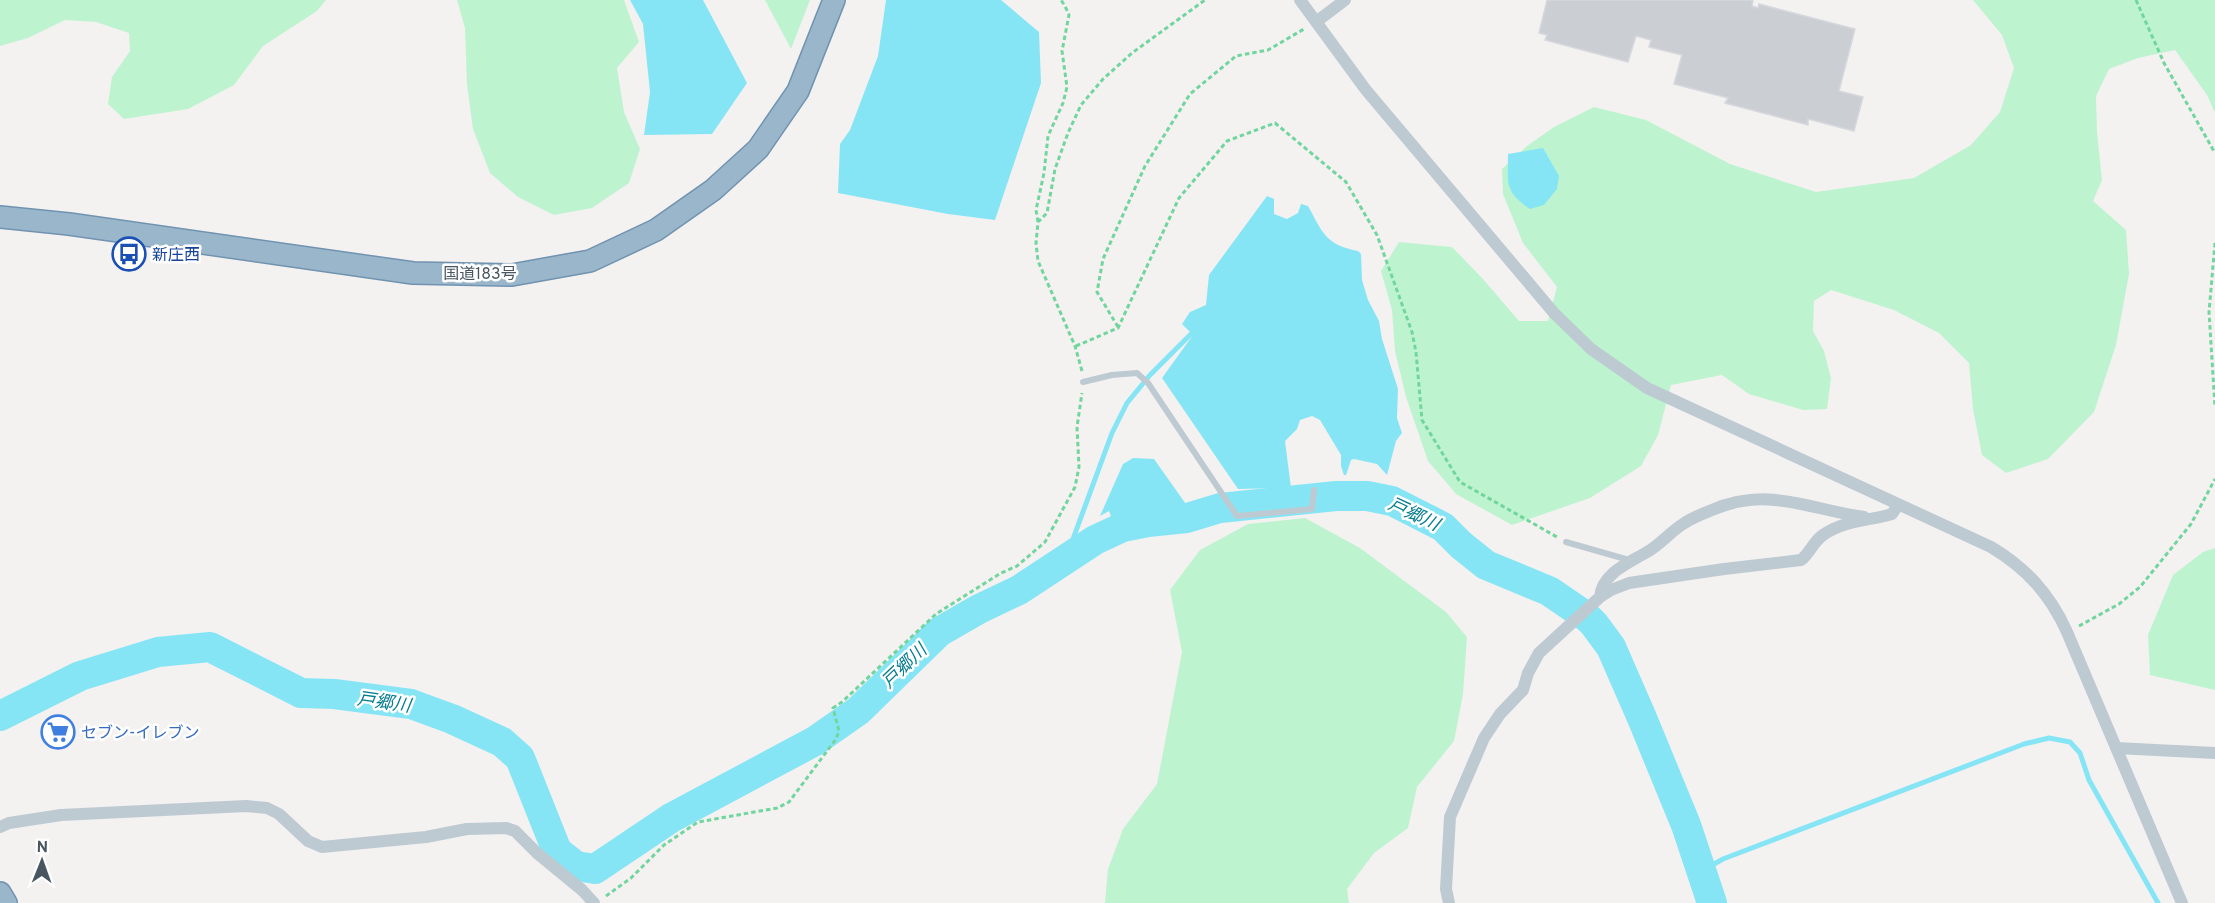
<svg xmlns="http://www.w3.org/2000/svg" width="2215" height="903" viewBox="0 0 2215 903" font-family="Overpass,'Noto Sans JP',sans-serif">
  <style>
    .green { fill: #bdf4cf }
    .water { fill: #86e5f5 }
    .lines { fill: none; stroke-linecap: round; stroke-linejoin: round }
    .stream { stroke: #86e5f5; stroke-width: 5 }
    .river { stroke: #86e5f5; stroke-width: 30 }
    .building { fill: #cbcfd4; stroke: #d5d8dd; stroke-width: 1.5 }
    .trunk-casing { stroke: #7093b0; stroke-width: 24 }
    .path { stroke: #71d69e; stroke-width: 3; stroke-dasharray: 4.5 3; stroke-linecap: butt }
    .service { stroke: #becad2; stroke-width: 6 }
    .minor { stroke: #becad2; stroke-width: 12 }
    .trunk { stroke: #9ab6cb; stroke-width: 21 }
    .labels { text-anchor: middle; stroke-width: 5; stroke-linejoin: round; paint-order: stroke }
    .transit-label { font-size: 16px; fill: #164399; stroke: #fff; text-anchor: start }
    .street-label { font-size: 16px; fill: #475661; stroke: #fff }
    .shop-label { font-size: 16px; fill: #366cbe; stroke: #fff; text-anchor: start }
    .water-label { font-size: 18px; font-style: italic; fill: #047c90; stroke: #fff }
  </style>
  <rect width="100%" height="100%" fill="#f4f1f1"/>
  <path class="green" d="M0,0H326L317,11L263,46L234,85L188,109L124,119L108,104L112,77L130,51L129,33L96,22L65,20L28,38L0,46Z
    M457,0H624L639,42L617,68L624,112L640,149L629,183L592,208L554,215L518,197L490,173L473,129L467,84L465,28Z
    M765,0H810L791,49Z
    M1973,0H2215V113L2207,95L2175,50L2138,58L2109,69L2096,96L2097,132L2102,180L2093,201L2126,230L2129,274L2116,345L2094,412L2048,459L2006,473L1982,455L1973,409L1969,363L1939,333L1894,310L1831,290L1814,301L1813,331L1824,351L1831,378L1827,409L1803,410L1749,394L1722,375L1671,385L1658,435L1641,466L1590,498L1512,525L1456,494L1428,461L1406,397L1395,351L1392,310L1381,271L1399,242L1452,247L1483,279L1519,321H1548L1557,287L1523,243L1503,194L1502,169L1527,146L1554,127L1594,107L1646,120L1730,164L1816,192L1914,178L1971,145L2000,112L2014,68L2002,35Z
    M1305,518L1360,548L1446,612L1467,637L1463,694L1454,741L1417,787L1408,828L1374,853L1347,889L1349,903H1105L1108,869L1123,829L1157,784L1182,652L1170,590L1200,550L1248,524Z
    M2215,548V690L2150,675L2148,635L2173,575L2203,552Z"/>
  <path class="water" d="M630,0H703L747,83L712,134L644,135L650,92L643,24Z
    M886,0H1001L1039,32L1041,83L995,220L948,214L838,193L840,144L850,130L878,56Z
    M1543,148L1559,176L1557,189L1544,205L1530,209C1504,191 1508,184 1508,154Z
    M1267,196L1274,199V214L1287,219L1298,213L1301,204L1308,206C1322,231 1325,245 1358,251L1361,254L1362,280L1368,300L1379,321L1382,339L1398,389L1397,418L1402,433L1396,441L1387,475L1377,464L1354,459L1351,460L1346,475H1344L1341,466V455L1320,420L1312,416L1300,420L1297,429L1285,441L1291,488L1238,489L1162,378L1193,335L1182,324L1190,312L1206,305L1209,275Z
    M1133,458L1154,459L1188,507C1160,511 1131,514 1105,525L1112,519L1109,511L1100,516L1123,464Z"/>
  <g class="lines">
    <path class="stream" d="M1066,558L1112,433L1127,403L1150,375L1195,330
      M1700,872L1723,859L2024,744L2049,738L2070,742L2080,753L2089,780L2158,903"/>
    <path class="river" d="M0,716L80,676L158,652L210,647L301,693L334,694L411,704L452,719L502,742L520,758L557,851L576,866L595,869L671,818L815,741L858,711L939,632L979,609L1019,590L1095,540L1123,527L1148,522L1187,518L1220,508L1336,496H1367L1392,501L1443,527L1461,545L1486,565L1549,591L1587,617L1594,624L1611,647L1642,718L1686,825L1712,903"/>
  </g>
  <path class="building" d="M1547,0H1753L1752,6L1758,8L1759,4L1855,29L1839,91L1863,97L1854,131L1808,119V125L1725,103L1728,98L1674,84L1682,55L1649,47L1651,40L1636,36L1628,62L1545,40L1547,35L1539,33Z"/>
  <g class="lines">
    <g class="trunk-casing">
      <path id="trunk" d="M0,217L69,224L413,273L512,275L590,261L656,230L713,190L758,149L798,91L834,0
        M0,893L6,903"/>
    </g>
    <path class="path" d="M2136,0L2164,63L2215,153
      M1038,222L1036,210L1044,173L1048,136L1063,103L1067,87L1062,51L1069,15L1065,6L1061,0
      M2215,243L2209,312L2215,407
      M1118,327L1097,292L1103,259L1145,166L1190,94L1236,56L1268,50L1304,29
      M1076,346L1118,328L1179,198L1227,141L1275,123L1346,182L1377,235L1412,332L1416,352L1422,420L1460,482L1557,537
      M1082,371L1075,346L1038,261L1036,243L1038,222L1047,213L1055,169L1068,133L1081,105L1103,79L1132,53L1205,0
      M2079,626L2119,604L2140,587L2191,524L2215,479
      M606,896L631,878L664,845L698,822L777,808L789,802L836,739L839,731L833,708L842,702L936,614L1001,573L1017,566L1045,542L1075,487L1079,467L1077,427L1082,393"/>
    <path class="service" d="M1083,382L1112,375L1137,373L1148,383L1237,516L1312,509L1314,490
      M1566,542L1629,560"/>
    <path class="minor" d="M1300,0L1366,90L1554,313L1591,349L1647,388L1991,547C2026,568 2050,594 2067,632L2182,903
      M1316,22L1345,0
      M1600,597C1602,573 1629,563 1647,552C1661,544 1670,532 1683,524C1691,518 1702,514 1712,510C1768,486 1808,509 1864,517
      M2116,748L2215,753
      M0,827L9,823L61,815L246,806L267,808L279,814L308,841L322,847L426,837L467,829L506,828L515,831L537,853L582,890L594,903
      M1449,903L1446,889L1450,817L1484,738L1500,714L1523,690L1528,673L1539,653L1600,597L1611,590L1629,583L1724,569L1801,560C1810,553 1813,542 1823,535C1844,520 1869,521 1892,514L1898,505"/>
    <use href="#trunk" class="trunk"/>
  </g>
  <defs>
    <g id="bus-ring" transform="scale(1.725)"><circle r="9.5" fill="#fff" stroke="#1a4fb4" stroke-width="1.5"/><path d="M-5-6H5V4H4V6H2V4H-2V6H-4V4H-5ZM-3.5-4V0h7V-4ZM-3.5 1.2v1.5H-2V1.2ZM2 1.2v1.5H3.5V1.2Z" fill="#1a4fb4"/></g>
    <g id="supermarket-ring" transform="scale(1.725)"><circle r="9.5" fill="#fff" stroke="#3f7fe0" stroke-width="1.5"/><path d="M-6-5.5h2.5l.6 2H6L4.5 2H-2.5L-4.4-4H-6ZM-1.5 3.2a1.3 1.3 0 1 0 .1 0ZM3 3.2a1.3 1.3 0 1 0 .1 0Z" fill="#3f7fe0"/></g>
  </defs>
  <g fill-rule="evenodd">
    <use href="#bus-ring" x="129" y="254"/>
    <use href="#supermarket-ring" x="58" y="732"/>
  </g>
  <g class="labels">
    <g class="transit-label">
      <text x="152" y="260">新庄西</text>
    </g>
    <g class="street-label">
      <text x="480" y="279">国道183号</text>
    </g>
    <g class="shop-label">
      <text x="81" y="738">セブン-イレブン</text>
    </g>
    <g class="water-label">
      <text transform="translate(1414 514) rotate(25)" y="6">戸郷川</text>
      <text transform="translate(904 666) rotate(-44)" y="6">戸郷川</text>
      <text transform="translate(384 702) rotate(8)" y="6">戸郷川</text>
    </g>
  </g>
  <g transform="translate(42 861) rotate(1)" stroke="#ffffff" stroke-width="4.5" paint-order="stroke">
  <path d="M0-4.5L10 22L0 15L-10 22Z" fill="#475661"/>
  <text y="-9" font-size="16" font-weight="bold" text-anchor="middle" fill="#475661">N</text>
  </g>
</svg>
